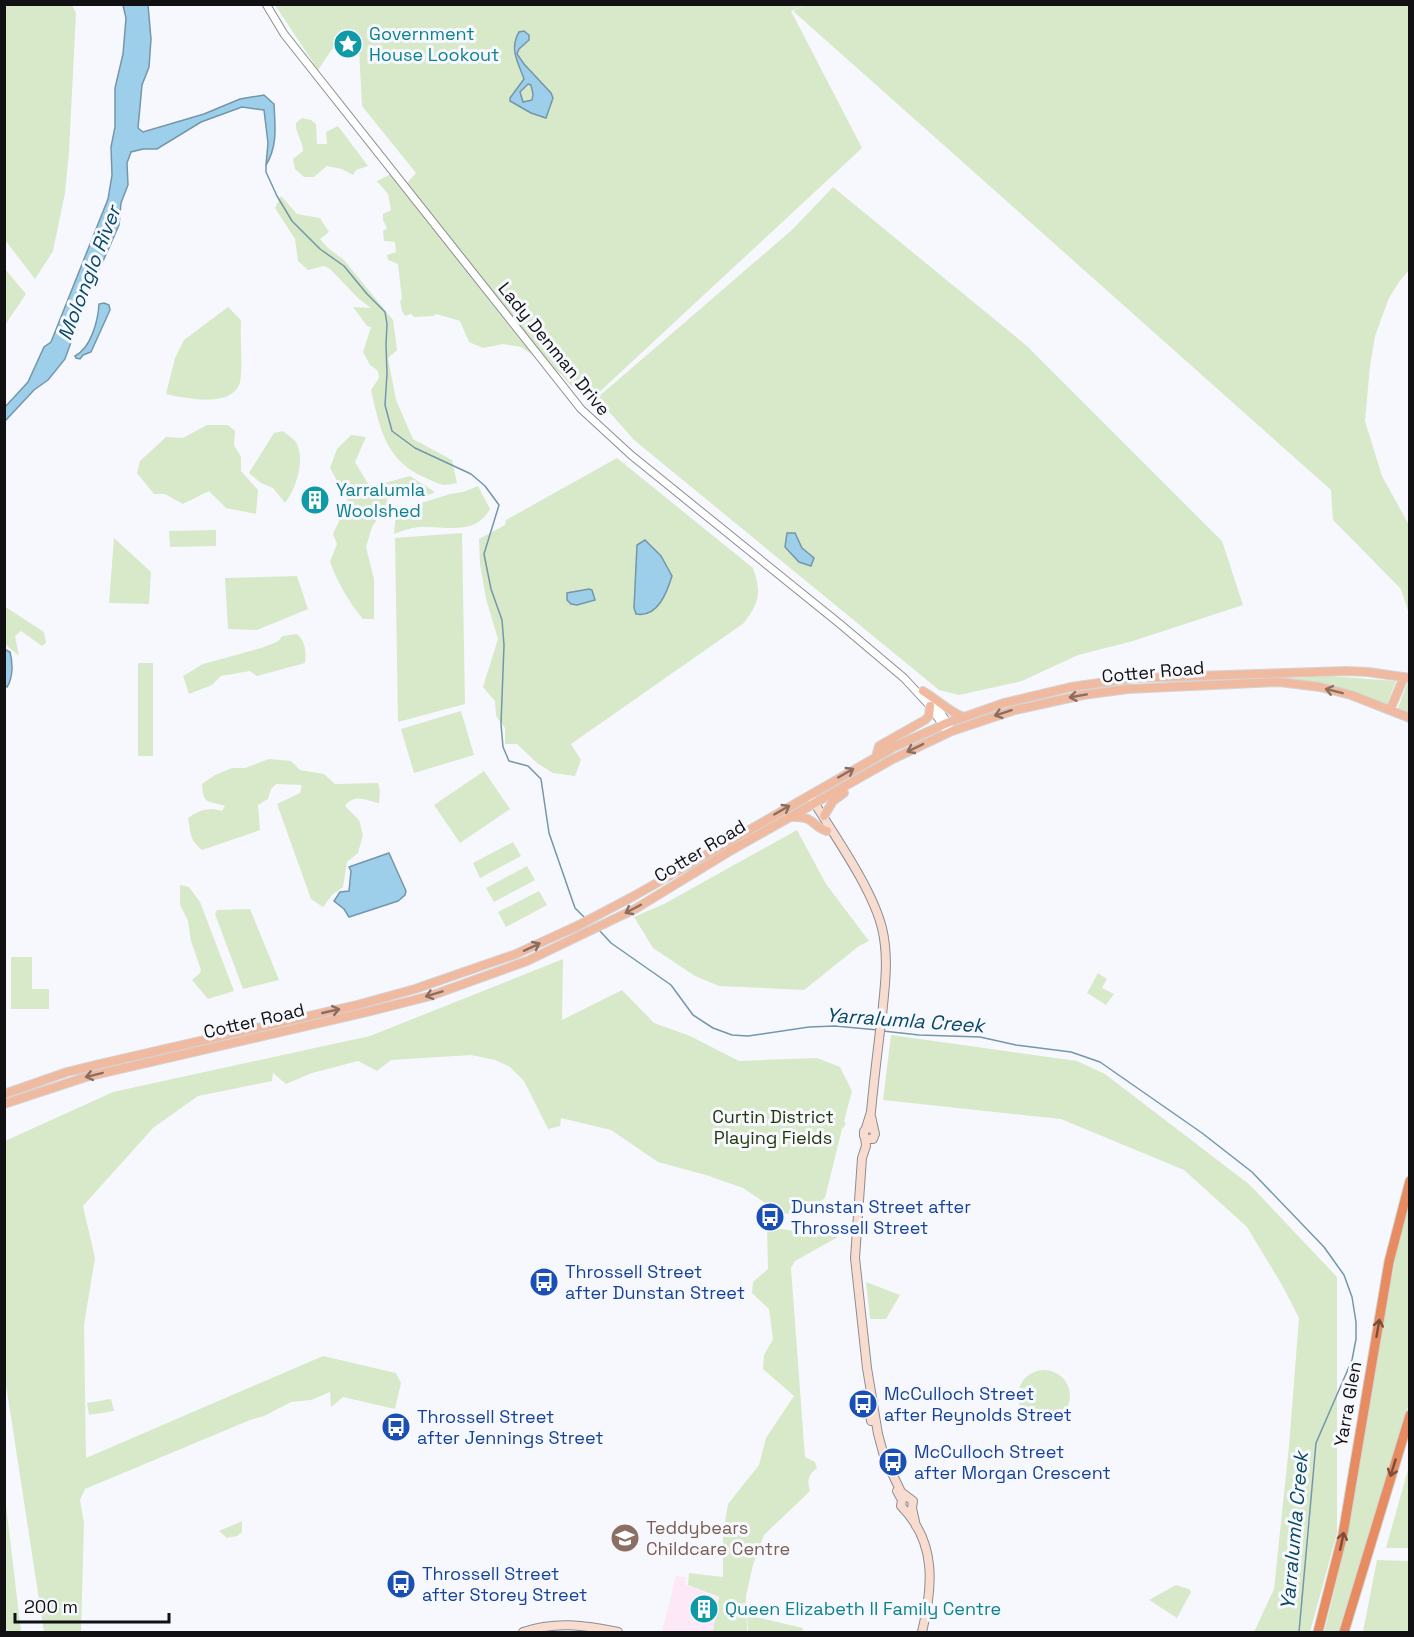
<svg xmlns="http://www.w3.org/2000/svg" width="1414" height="1637" viewBox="0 0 1414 1637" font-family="'Space Grotesk',sans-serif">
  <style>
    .medical { fill: #fce8f7 }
    .green { fill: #d7e9c8 }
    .water { fill: #9ecfea; stroke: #7496aa; stroke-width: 1.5; fill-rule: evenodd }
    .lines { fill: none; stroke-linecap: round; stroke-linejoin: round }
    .stream { stroke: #7496aa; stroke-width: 1.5 }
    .tertiary-casing { stroke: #8c8d92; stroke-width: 9 }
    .secondary-casing { stroke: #8c8d92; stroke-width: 10 }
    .primary-casing { stroke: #d4d4d5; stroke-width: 10 }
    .motorway-casing { stroke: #d4d4d5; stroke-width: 11 }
    .tertiary { stroke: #fff; stroke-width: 7 }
    .secondary { stroke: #f8dccf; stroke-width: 8 }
    .primary { stroke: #f0baa0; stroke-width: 8 }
    .motorway { stroke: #e68c60; stroke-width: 9 }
    .oneway { stroke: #8c6e61 }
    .oneway2 { stroke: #7c4e3a }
    .labels { text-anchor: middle; stroke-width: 6; stroke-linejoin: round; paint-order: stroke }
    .culture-label { font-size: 18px; fill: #0d838f; stroke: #f7f8fe; text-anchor: start }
    .street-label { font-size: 18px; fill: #111113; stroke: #f7f8fe }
    .park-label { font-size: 18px; fill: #23390a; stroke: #f7f8fe }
    .transit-label { font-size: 18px; fill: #164399; stroke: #f7f8fe; text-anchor: start }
    .education-label { font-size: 18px; fill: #785e54; stroke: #f7f8fe; text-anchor: start }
    .water-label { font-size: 20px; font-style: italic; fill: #094965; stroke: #f7f8fe }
  </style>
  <rect width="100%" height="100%" fill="#f7f8fe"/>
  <path class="medical" d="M676,1576L686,1577L685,1584L718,1598L714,1632H662Z"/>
  <path class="green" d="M5,4L72,5L76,13L69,152L65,193L53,251L35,279L5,240Z
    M808,4L1409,5V270L1399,282L1389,298L1375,336L1370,366L1365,421L1382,476L1409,525V614L1401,589L1333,520L1331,490L793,11Z
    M275,5H806L791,11L862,148L594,397L576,385L572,387L561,374L521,347L503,344L483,348L469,342L460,321L436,314L434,316L414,317L411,314L405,316L402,311L400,301L402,299L398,264L388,260L387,255L396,252L395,242L384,241L383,231L387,228L383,220V214L391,210L388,194L377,181L395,172L408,187L410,186L407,183L416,173L362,106L359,49L343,33L318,70Z
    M302,118L311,120L316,124L317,144H327L326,132L338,126L368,166L356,170L353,175L342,169L327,166L314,177H304L295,169L293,159L303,151C303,141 295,133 296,123Z
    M833,187L1027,346L1222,541L1243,605L1133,641L1078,655L1022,681L959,695L939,690L634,440L597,398L793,229Z
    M281,196L297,214L320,218L329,232L320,239L328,248L344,260L393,320L397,350L388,358L396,400L413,439L452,460L457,483C442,487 439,484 426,478C385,461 380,428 371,390L379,378L378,371L370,365L363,352L371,327L367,326L353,307L371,308L359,299L330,269L324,266L308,270L298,261L295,239L275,208Z
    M5,269L26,294L5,325Z
    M228,307L241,320C240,336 243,368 240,382C233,409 184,398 166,394L175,358L184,340Z
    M207,425H228L235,431L234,445L241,457V471L258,490L256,514L226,508L209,491L183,504L165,494H154L137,473L140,461L166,437L183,438Z
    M283,431C287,435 295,439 297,444C305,461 296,489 285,503L273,488L261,483L249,473L274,433Z
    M351,435L366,437L355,462L370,487L410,476L435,492L422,498L388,497L386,506L372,527L366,547L374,579V619H363C348,601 338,583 330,562L337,544L333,534L340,519L348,513L349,503L330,468L337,449Z
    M617,458L753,568C762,593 759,603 744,623L571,744L581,760L575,776L553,773L537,763L517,744H505V728L496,716L495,701L483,687L498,639L486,599L480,564L479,539L505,525L506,520Z
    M478,486L490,509C475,536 447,526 421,527C412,527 402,531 394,534L396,511L450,494L463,492Z
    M216,530V546L170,547L169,531Z
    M462,533L465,704L398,722L395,538Z
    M114,538L151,572L149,604L109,603Z
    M297,576L308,609L257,630L228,629L225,578Z
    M4,606L44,632L46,643L42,646L21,631L15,636L19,656L5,644Z
    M297,634C306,642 306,652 305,663L257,676L250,671L221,676L212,685L189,694L183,676L203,664L261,648L277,642L283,636Z
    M138,663H153V756H138Z
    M1329,676L1396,681L1387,704L1339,687L1274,679Z
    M1408,682L1409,683V714L1398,708Z
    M461,711L474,755L414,773L401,729Z
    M269,759L291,761L300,770L324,774L335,784L378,783L380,791L379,803C365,800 354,793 345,806L359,820L363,835L358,853L347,862L343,887L332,895L323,907L311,899L277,804L300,793L302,785L276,784L271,789L268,799L258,805L260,830L202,850C189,839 191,834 188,818C199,810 209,807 222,811L225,806C209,800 203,806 202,784L215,775L232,768H245Z
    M484,771L510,809L460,843L434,805Z
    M797,830L826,884L869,941L859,946L804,990L719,986L695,976L653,948L634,917L664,904Z
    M513,842L521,856L480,878L473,863Z
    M527,866L535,880L494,902L486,888Z
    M180,885L189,887L200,902L234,991L208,999L192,980L200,973L201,970L191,941L188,921L180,905Z
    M539,891L547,905L506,927L498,912Z
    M250,909L279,980L243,989L215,914L217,910Z
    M11,957H32V989H49V1009H11Z
    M563,959L562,1020L622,990L654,1023L690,1036L739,1061L817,1058L840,1067L852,1091L844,1121L846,1124L842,1129L825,1198L802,1215L780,1213L743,1188L706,1175L658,1162L611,1130L561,1118L560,1126L548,1129L524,1081L510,1067L495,1060L471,1055L391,1060L377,1071L358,1061L312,1073L286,1084L273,1073L272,1081L198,1096L153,1128L83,1206L95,1258L84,1325L86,1458L323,1356L396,1373L401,1383L395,1409L343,1397L331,1407L330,1392L311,1400L291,1402L264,1416L250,1420L85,1489L80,1500L84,1523L81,1632H44L5,1378V1141L113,1092L370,1036Z
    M1098,973L1107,979L1102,988L1114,994L1106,1005L1087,993Z
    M891,1035L1077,1061L1105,1074L1250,1185L1337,1277V1533L1310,1632H1254L1274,1589L1289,1446L1299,1318L1282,1285L1247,1227L1184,1170L1061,1119L883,1100Z
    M1409,1200V1403L1341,1632H1324C1362,1490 1373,1343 1409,1200Z
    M767,1227L838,1237L795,1261L791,1268L805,1457L815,1462L817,1468C808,1475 807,1480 810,1491L764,1535L753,1565L746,1596L747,1632H713L719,1597L688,1585L689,1573L723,1577V1534L728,1504L759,1465L766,1438L794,1396L763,1369L764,1355L773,1339L769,1309L752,1293L753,1282L768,1269Z
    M866,1282L900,1295L886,1319H870Z
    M1018 1396a26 26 0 1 1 52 0a26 26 0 1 1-52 0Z
    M111,1399L114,1411L89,1415L87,1403Z
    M1409,1466V1548H1386Z
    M4,1496H5L21,1632H5Z
    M242,1521V1532L237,1536L227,1538L219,1531Z
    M1377,1560L1409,1561V1632H1363Z
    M1176,1585L1189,1589L1191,1592L1177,1618L1149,1600Z
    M747,1615L803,1628L802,1632H748Z"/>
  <path class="water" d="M123,5H148L151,39L149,67L142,85L138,128L143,132L204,114L240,99L264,95L274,104C275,125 278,146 266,165L268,143L264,110L242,107L201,122L157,149H143L131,152L127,163L128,185L121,203L119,225L88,295L65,359L48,380L34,390L5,421V407L28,382L44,347L51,342L108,199L112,175L111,147L115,127V88L123,54L126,18Z
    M524,31L529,35V40L519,49L517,54L524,64L551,93L553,98L546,118L531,113L510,101V98L524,79C518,62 509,49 519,32ZM528,84L531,85L533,94L532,100L523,102L520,92Z
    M104,303L109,305L110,310L91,352L83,355L80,359L76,358L75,356C91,348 98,321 99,304Z
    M787,533H795L802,548L814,558L811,566L799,562L785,547Z
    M645,540L661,556L672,576C667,592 658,618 636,614L634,608L637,545Z
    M589,589L592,590L595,600L577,605L571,604L567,600V593Z
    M4,649L10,652C13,663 13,678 7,687L5,686Z
    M389,853L406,891L405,895L398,901L349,917L344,909L334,901L340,892L349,891L351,871L349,867Z"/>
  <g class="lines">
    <path class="stream" d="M266,165V172L277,196L292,221L320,249L344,266L367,294L385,312L387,324L386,344L387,374L385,405L392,431L415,448L471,474L485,486L499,505L484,554L491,589L502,620L504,645L501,724L503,747L509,761L528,766L541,779L549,833L575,908L584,917
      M599,930L611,943L671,985L693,1015L713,1028L732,1035L748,1036L809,1027L835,1026L878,1030
      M883,1031L919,1035L980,1037L1016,1045L1071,1052L1100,1062L1202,1133L1252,1172L1324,1247L1344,1275L1352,1297L1356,1322V1339L1352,1360L1316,1443L1299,1632"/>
    <g class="tertiary-casing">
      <path id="tertiary" d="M266,4L284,34L581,409L631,455L840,624L904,678L930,706L948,733
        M932,700L949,725"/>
    </g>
    <g class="secondary-casing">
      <path id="secondary" d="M812,799C834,835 872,888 882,928C889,957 885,986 882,1015C878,1047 874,1079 871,1112L866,1128
        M871,1116L875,1134L873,1139H867L864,1136V1131L868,1128L873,1129
        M865,1137L866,1146L862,1158L855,1258L867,1368L878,1434L884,1456L901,1492L913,1501L912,1508L916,1526
        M867,1395L871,1421
        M897,1491L902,1500L901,1506C937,1542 933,1587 922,1632
        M523,1632C555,1621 585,1625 618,1632"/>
    </g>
    <g class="primary-casing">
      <path id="primary" d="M923,691C935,698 952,714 964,717
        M1390,710L1404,677
        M876,757L879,746L925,720L929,716L930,706
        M824,816L833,801L844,793
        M794,817C815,816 813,828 827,831
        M4,1094L67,1072L104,1063L357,1005L415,989L516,954L579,925L634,896L894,747L947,723L1004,703L1071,687L1134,678L1346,671L1368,672L1410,678
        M4,1104L86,1077L371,1011L430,996L527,961L635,909L730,851L893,759L952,731L1015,710L1083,695L1128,689L1279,682L1320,687L1351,695L1410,718"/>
    </g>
    <g class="motorway-casing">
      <path id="motorway" d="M1318,1632L1343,1534L1389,1262L1410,1181
        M1344,1632L1410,1415"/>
    </g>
    <use href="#tertiary" class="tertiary"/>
    <use href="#secondary" class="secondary"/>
    <use href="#primary" class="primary"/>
    <use href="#motorway" class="motorway"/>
  </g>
  <defs><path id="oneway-shaft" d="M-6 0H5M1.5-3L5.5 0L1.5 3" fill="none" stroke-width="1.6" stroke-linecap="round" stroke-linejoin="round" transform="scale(1.5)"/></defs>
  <g class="oneway">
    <use href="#oneway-shaft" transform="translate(1334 691) rotate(-166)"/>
    <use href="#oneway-shaft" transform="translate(1078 696) rotate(170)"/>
    <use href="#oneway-shaft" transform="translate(1003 713) rotate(162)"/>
    <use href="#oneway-shaft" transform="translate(915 748) rotate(154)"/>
    <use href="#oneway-shaft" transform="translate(846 773) rotate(-30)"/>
    <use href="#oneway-shaft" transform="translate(782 810) rotate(-30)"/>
    <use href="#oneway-shaft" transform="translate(633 909) rotate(152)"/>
    <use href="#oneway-shaft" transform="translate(532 947) rotate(-25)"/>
    <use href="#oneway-shaft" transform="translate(434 994) rotate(163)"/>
    <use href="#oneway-shaft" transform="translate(331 1011) rotate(-13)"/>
    <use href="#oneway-shaft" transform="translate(94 1075) rotate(166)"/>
  </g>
  <g class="oneway2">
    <use href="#oneway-shaft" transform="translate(1378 1328) rotate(-80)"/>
    <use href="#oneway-shaft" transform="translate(1393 1468) rotate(107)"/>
    <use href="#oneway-shaft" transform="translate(1342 1541) rotate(-78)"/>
  </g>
  <defs>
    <g id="sight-disc" transform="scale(1.5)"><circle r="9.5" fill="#0f9aa8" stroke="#f7f8fe"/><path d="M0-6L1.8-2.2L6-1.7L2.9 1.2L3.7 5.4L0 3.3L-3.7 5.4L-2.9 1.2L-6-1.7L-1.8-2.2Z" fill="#fff"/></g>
    <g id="building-disc" transform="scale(1.5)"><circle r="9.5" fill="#0f9aa8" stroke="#f7f8fe"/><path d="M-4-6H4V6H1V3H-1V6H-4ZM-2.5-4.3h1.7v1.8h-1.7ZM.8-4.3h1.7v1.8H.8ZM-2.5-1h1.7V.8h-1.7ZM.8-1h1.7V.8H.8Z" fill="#fff"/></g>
    <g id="bus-disc" transform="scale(1.5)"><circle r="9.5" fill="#1a4fb4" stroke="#f7f8fe"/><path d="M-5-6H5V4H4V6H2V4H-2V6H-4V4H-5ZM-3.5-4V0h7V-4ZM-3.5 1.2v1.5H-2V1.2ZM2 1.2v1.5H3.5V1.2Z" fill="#fff"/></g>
    <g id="school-disc" transform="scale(1.5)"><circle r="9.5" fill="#8d6e63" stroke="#f7f8fe"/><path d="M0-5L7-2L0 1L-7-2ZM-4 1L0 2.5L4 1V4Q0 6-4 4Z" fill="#fff"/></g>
  </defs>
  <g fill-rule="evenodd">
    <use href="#sight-disc" x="348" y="44"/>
    <use href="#building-disc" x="315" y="500"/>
    <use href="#bus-disc" x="770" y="1217"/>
    <use href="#bus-disc" x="544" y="1282"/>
    <use href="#bus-disc" x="863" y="1404"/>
    <use href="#bus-disc" x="396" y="1427"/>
    <use href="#bus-disc" x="893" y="1462"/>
    <use href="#school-disc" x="625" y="1538"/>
    <use href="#bus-disc" x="401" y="1584"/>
    <use href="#building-disc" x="704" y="1609"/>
  </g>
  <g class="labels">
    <g class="culture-label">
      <text x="369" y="40">Government<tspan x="369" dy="21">House Lookout</tspan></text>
      <text x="336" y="496">Yarralumla<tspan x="336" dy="21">Woolshed</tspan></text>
      <text x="725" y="1615">Queen Elizabeth II Family Centre</text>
    </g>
    <g class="street-label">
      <text transform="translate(554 349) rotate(51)" y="6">Lady Denman Drive</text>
      <text transform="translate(1153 672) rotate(-5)" y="6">Cotter Road</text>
      <text transform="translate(700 851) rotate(-31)" y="6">Cotter Road</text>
      <text transform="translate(254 1021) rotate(-13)" y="6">Cotter Road</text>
      <text transform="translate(1348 1404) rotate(-80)" y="6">Yarra Glen</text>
    </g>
    <g class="park-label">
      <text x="773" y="1123">Curtin District<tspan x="773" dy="21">Playing Fields</tspan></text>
    </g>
    <g class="transit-label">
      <text x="791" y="1213">Dunstan Street after<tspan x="791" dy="21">Throssell Street</tspan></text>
      <text x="565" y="1278">Throssell Street<tspan x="565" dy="21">after Dunstan Street</tspan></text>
      <text x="884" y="1400">McCulloch Street<tspan x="884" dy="21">after Reynolds Street</tspan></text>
      <text x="417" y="1423">Throssell Street<tspan x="417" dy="21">after Jennings Street</tspan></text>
      <text x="914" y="1458">McCulloch Street<tspan x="914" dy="21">after Morgan Crescent</tspan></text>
      <text x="422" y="1580">Throssell Street<tspan x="422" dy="21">after Storey Street</tspan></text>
    </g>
    <g class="education-label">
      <text x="646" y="1534">Teddybears<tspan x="646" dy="21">Childcare Centre</tspan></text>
    </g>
    <g class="water-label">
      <text transform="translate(89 273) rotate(-69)" y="7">Molonglo River</text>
      <text transform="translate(905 1020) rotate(4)" y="7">Yarralumla Creek</text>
      <text transform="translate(1294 1531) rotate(-85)" y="7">Yarralumla Creek</text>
    </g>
  </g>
  <rect width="1414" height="1637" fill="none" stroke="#111113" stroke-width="12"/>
  <path d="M15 1613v9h154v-9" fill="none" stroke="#111113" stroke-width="3"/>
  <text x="24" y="1613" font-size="18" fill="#111113" stroke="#f7f8fe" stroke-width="4.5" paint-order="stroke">200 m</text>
</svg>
